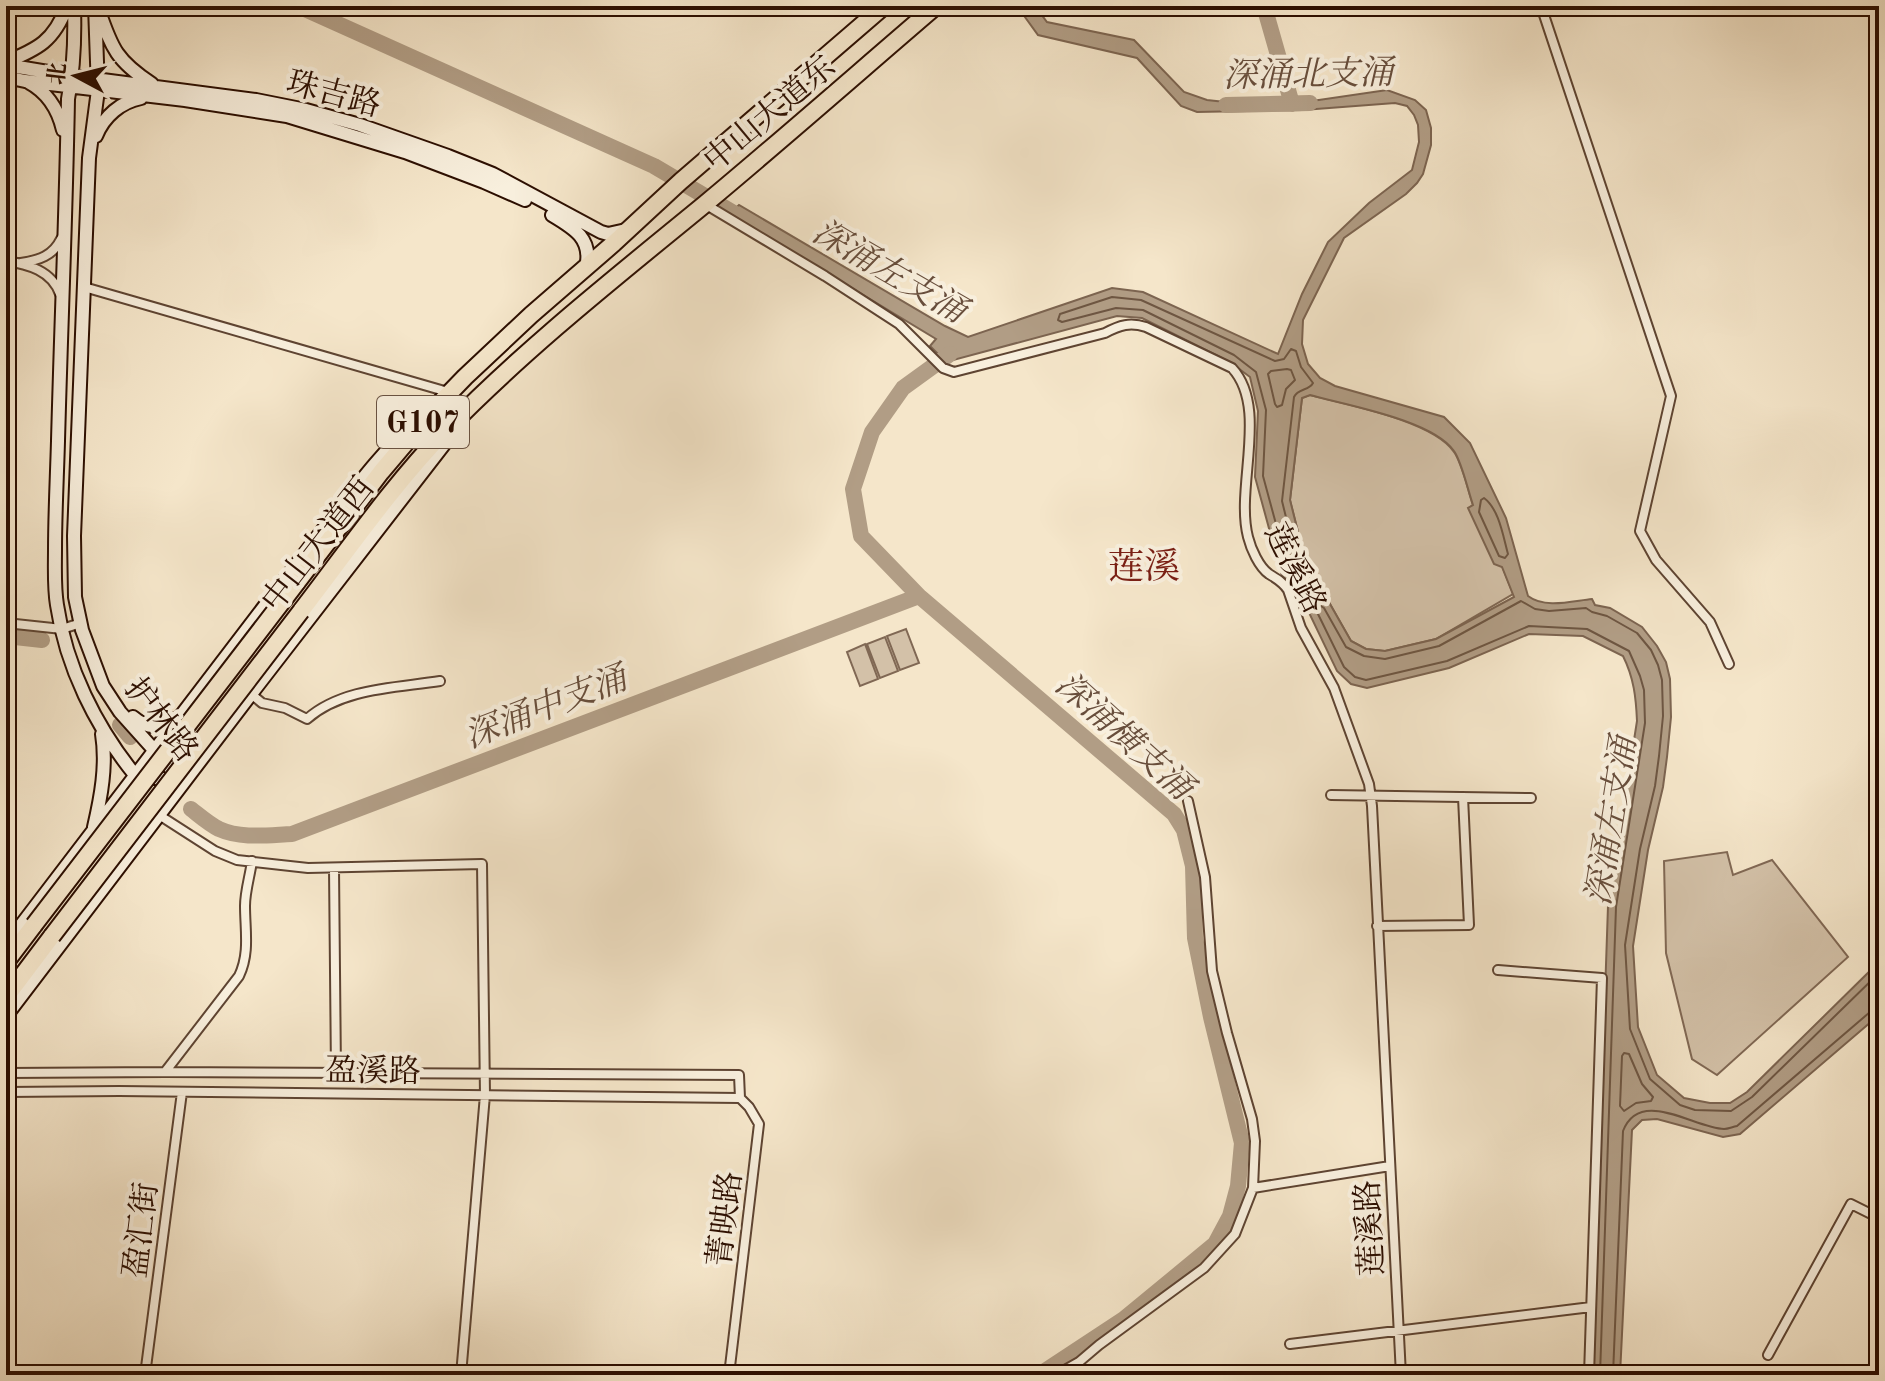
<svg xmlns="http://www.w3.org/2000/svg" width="1885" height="1381" viewBox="0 0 1885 1381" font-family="'Old Standard TT','Noto Serif SC',serif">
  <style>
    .green { fill: #d3c1a8; stroke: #806854; stroke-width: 2 }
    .water { fill: #b19d85; stroke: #7c6450; stroke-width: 2; fill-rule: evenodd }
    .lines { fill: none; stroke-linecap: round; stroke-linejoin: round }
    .shore { stroke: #6e5642; stroke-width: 2 }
    .river { stroke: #b19d85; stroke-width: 16 }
    .street-casing { stroke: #5e4432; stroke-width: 12 }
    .secondary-casing { stroke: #2c0e00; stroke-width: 16 }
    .highway-casing { stroke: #2c0e00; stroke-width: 20 }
    .street { stroke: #f8efdd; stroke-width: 8 }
    .secondary { stroke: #f8efdd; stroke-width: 12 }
    .highway { stroke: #f5e6ca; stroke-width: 16 }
    .highway-bridge-casing { stroke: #2c0e00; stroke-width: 20; stroke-linecap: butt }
    .highway-bridge { stroke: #f5e6ca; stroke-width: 16 }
    .labels { text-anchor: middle; stroke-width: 8; stroke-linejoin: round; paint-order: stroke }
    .shield { fill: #f8efdd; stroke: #695242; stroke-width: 2 }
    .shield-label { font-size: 30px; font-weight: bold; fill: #2c0e00 }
    .street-label { font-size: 32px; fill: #2c0e00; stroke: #f8efdd }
    .water-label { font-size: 34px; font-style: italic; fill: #684e3c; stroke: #f8efdd }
    .quarter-label { font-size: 36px; fill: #7a1f14; stroke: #f8efdd }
  </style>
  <rect width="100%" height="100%" fill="#f5e6ca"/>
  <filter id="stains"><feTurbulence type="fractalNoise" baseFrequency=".0025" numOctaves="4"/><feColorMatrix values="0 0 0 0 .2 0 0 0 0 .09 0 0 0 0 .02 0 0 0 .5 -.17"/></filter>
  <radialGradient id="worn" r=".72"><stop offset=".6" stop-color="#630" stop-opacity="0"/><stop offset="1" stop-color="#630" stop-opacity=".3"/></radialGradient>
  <path class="green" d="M1310,395C1345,404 1434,421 1454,452C1462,463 1468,491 1473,505L1469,508L1502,566L1513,594L1436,639L1385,651L1366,649L1351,641L1305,560L1290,500L1302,398Z
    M906,629L919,663L900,670L887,636Z
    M885,637L898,671L880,678L867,644Z
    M865,644L878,679L860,686L847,652Z
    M1727,852L1733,875L1772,860L1848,957L1717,1075L1692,1059L1666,953L1664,861Z"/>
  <path class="water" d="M1017,6H1035L1047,22L1134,40L1184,92L1207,100L1271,107L1387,90L1415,100L1426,110L1431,128V145L1423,174L1417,183L1406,194L1344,238L1303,320L1302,344L1308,364L1320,378L1335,386L1444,417L1470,443L1506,518L1528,596C1545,609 1572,601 1592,599L1595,605L1610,608L1642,627L1657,646L1666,662L1670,679L1671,717L1667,757L1663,787L1648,850L1633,946L1638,1027L1657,1075L1684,1098L1710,1103H1730L1747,1092L1879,962V1015L1740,1134L1723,1137L1657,1119L1642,1120L1632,1130L1620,1375H1592L1608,906L1637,721C1636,698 1634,678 1623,656L1583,636L1529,634L1449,668L1367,688L1351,684L1337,671L1302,598L1282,576L1255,477L1258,411L1250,377L1230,362L1142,318L1117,316L946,362L930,346L936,339L729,214L739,205L945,326L968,337L1112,288L1143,292L1278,354L1302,294L1328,242L1369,203L1412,170L1419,142L1418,125L1414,115L1407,106L1395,103L1303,110L1197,112L1181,106L1137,58L1038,35ZM1310,395C1346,405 1433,420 1454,451C1462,462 1468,491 1473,505L1468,508L1494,564L1502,567L1514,597L1436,639L1385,651L1366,649L1351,641L1305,560L1290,500L1302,398Z"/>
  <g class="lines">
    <path class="shore" d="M1112,297L1141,300L1275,361L1284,359L1291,349L1296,351L1301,367L1313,383C1309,391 1298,388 1294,397L1282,501L1297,562L1310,583L1308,588H1303L1289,572L1263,476L1266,410L1256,372L1234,355L1143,310L1116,308L1062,322L1058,320L1060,314Z
      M1287,369L1291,370L1295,380L1286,389L1282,405L1277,407L1275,404L1268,374L1271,371Z
      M1484,498C1499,509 1503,536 1508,554L1505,558L1499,556L1479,512L1481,500Z
      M1624,1053L1629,1054L1642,1084L1653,1097L1651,1101L1636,1103L1624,1111L1620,1106L1622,1056Z
      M1600,1375L1616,907L1645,723L1644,690L1640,676L1629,651L1587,629L1529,626L1447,661L1366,680L1355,677L1344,667L1317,612L1318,608L1321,606L1324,608L1346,647L1364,656L1385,659L1439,646L1521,601L1535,609L1549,611L1586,608L1592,612L1607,616L1637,633L1651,650L1658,665L1662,680L1663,716L1659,756L1655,786L1640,849L1625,945L1630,1029L1650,1079L1680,1105L1695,1110L1731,1111L1752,1097L1879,973
      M1613,1375L1623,1131C1640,1087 1694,1128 1724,1129C1728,1129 1732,1127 1737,1126L1870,1012L1879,1010"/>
    <path class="river" d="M298,6L654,166L747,221
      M1264,6L1292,104
      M1226,105L1310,103
      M950,354L903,388L872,432L853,489L861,536L919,596L1174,814L1184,830L1193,866L1195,938L1211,1017L1242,1143L1238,1186L1230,1216L1215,1244L1124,1319L1039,1375
      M6,636L42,640
      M120,725L130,737
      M191,809C200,816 209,824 219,829C241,839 268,835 292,834L919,596"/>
    <g class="street-casing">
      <path id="street" d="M1541,6L1671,396L1640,531L1656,560L1710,622L1729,664
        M705,204L825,276L899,324L943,368L954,372L1105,333C1120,325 1130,322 1146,327L1232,368C1269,408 1235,487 1248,537C1251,549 1259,567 1269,574C1277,579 1283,582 1288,590L1301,628L1334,688L1369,784L1372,806L1401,1375
        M6,261C28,264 52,271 60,294
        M21,263C39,260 53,256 61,239
        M84,287L448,392
        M6,623L62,629L81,623
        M251,694L262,703L285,708L307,719C342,688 396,688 440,681
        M1331,795L1531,798
        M159,815L215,851L237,860L308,868L482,864L485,1095L461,1375
        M334,868L336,1073
        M1377,926L1469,925L1463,797
        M1498,970L1602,978L1589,1375
        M165,1072L239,976C250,953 245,930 245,906C245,891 250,876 252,861
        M6,1073L165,1072L739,1075L740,1098L749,1107L759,1124L729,1375
        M6,1092L119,1091L740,1098
        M1253,1188L1390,1166
        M1290,1344L1591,1307
        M1768,1355L1851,1204L1879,1218
        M145,1375L182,1092
        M1056,1375L1079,1362L1099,1345L1204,1268L1235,1234L1253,1188L1255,1141L1252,1119L1227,1033L1212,971L1205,877L1188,801"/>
    </g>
    <g class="secondary-casing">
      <path id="secondary" d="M74,6C75,37 74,68 68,99C66,213 61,327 58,441C57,477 55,514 55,550C55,568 54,587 57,605C66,667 96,727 135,775L183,782
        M95,6L98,90L89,158L74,536L75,597L82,630L103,686L120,712L181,780
        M99,11C112,49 117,61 152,84
        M6,62C38,49 54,41 67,6
        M6,65L72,76L256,100L306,110L360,125L448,156L493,174L601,232L608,234L626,230
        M6,77L25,81L185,100L287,116L405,152L484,182L525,200
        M28,82C47,92 58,109 63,130
        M96,136C104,116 121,102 141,98
        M552,215C574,228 593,239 586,268
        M133,717C148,730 161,728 178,718
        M94,827C101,797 107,765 102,734
        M6,945L325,527C353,492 378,455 412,427
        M6,1016L251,694L459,425"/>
    </g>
    <g class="highway-casing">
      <path id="highway" d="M285,598L381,472L436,407L465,377L531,315L614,243L681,181L884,6
        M301,611C348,550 392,486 445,431C526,348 616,277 705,204C783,139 859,72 936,6
        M6,962L34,925
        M6,997L52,936"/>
    </g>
    <use href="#street" class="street"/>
    <use href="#secondary" class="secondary"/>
    <use href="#highway" class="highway"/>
    <g class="highway-bridge-casing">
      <path id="highway-bridge" d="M34,925L285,598
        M52,936L301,611"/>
    </g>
    <use href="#highway-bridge" class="highway-bridge"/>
  </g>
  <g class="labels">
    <rect class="shield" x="377" y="396" width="92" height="52" rx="6"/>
    <g class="shield-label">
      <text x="423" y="432">G107</text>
    </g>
    <g class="street-label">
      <text transform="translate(334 93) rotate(15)" y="11">珠吉路</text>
      <text transform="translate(769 113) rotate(-40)" y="11">中山大道东</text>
      <text transform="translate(317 544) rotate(-52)" y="11">中山大道西</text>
      <text transform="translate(1296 568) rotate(63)" y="11">莲溪路</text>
      <text transform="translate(162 719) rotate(52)" y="11">护林路</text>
      <text transform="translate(373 1070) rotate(1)" y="11">盈溪路</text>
      <text transform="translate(724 1219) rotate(-83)" y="11">菁映路</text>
      <text transform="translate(1369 1228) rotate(-93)" y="11">莲溪路</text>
      <text transform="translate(140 1230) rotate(-83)" y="11">盈汇街</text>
    </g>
    <g class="water-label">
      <text transform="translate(1308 73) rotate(-1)" y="12">深涌北支涌</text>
      <text transform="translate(890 270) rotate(30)" y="12">深涌左支涌</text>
      <text transform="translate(545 706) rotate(-21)" y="12">深涌中支涌</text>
      <text transform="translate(1125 735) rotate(42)" y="12">深涌横支涌</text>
      <text transform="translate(1610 821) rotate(-81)" y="12">深涌左支涌</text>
    </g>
    <g class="quarter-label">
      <text x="1144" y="578">莲溪</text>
    </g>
  </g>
  <rect width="1885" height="1381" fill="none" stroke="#f5e6ca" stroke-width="32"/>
  <rect x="8" y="8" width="1869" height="1365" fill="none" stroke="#2c0e00" stroke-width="4"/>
  <rect x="16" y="16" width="1853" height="1349" fill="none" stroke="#2c0e00" stroke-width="2"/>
  <g transform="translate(76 76) rotate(277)" stroke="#f8efdd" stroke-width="6" paint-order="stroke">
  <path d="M0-6L14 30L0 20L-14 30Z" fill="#2c0e00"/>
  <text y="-12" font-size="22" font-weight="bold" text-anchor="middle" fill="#2c0e00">北</text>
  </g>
  <rect width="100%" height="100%" filter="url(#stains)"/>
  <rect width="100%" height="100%" fill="url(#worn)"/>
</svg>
